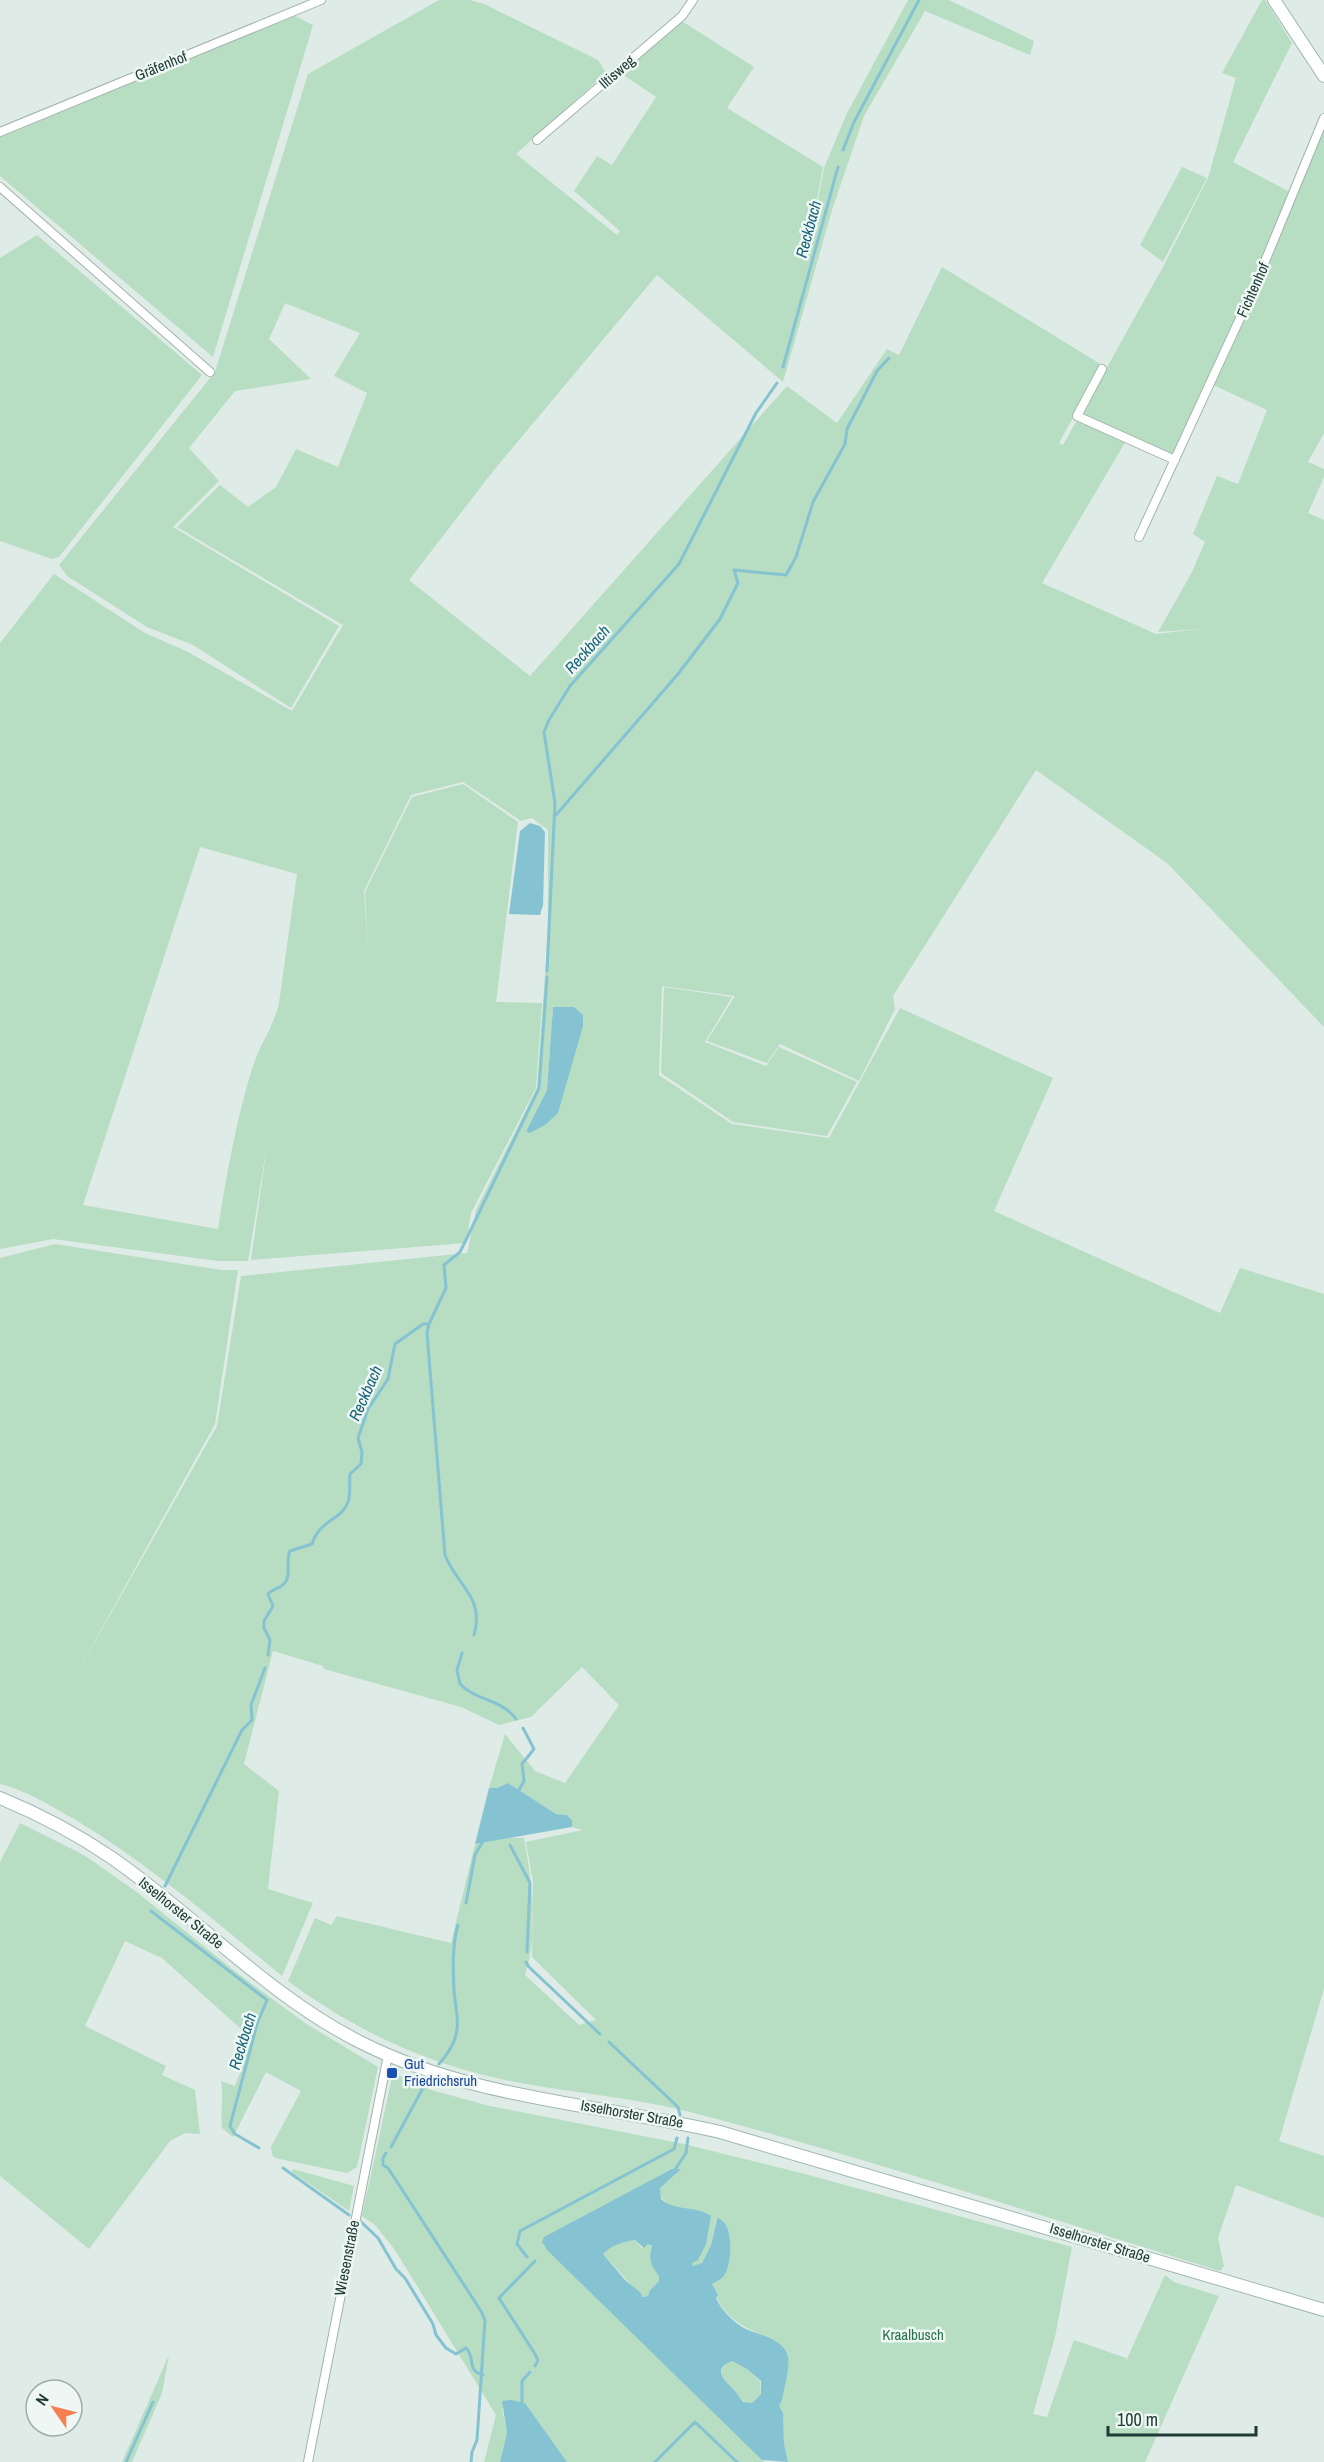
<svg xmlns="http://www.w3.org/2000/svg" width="1324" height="2462" viewBox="0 0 1324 2462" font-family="'Archivo Narrow',sans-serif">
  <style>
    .green { fill: #b7ddc3; fill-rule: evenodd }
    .water { fill: #85c3d2; fill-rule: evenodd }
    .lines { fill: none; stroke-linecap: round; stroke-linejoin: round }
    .stream { stroke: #85c3d2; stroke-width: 3 }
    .street-casing { stroke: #a2b3ad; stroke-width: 10 }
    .secondary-casing { stroke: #9eb7af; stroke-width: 14 }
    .street { stroke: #fff; stroke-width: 8 }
    .secondary { stroke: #fff; stroke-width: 12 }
    .transit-dot { fill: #1a4fb4; stroke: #eff7f4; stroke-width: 2 }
    .labels { text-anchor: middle; stroke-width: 5; stroke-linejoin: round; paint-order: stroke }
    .street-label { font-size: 15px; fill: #203b35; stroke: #eff7f4 }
    .transit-label { font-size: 15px; fill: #164399; stroke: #eff7f4; text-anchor: start }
    .park-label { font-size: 15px; fill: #297348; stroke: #eff7f4 }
    .water-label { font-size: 16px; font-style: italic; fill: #196478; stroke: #eff7f4 }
  </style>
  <rect width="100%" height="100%" fill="#dfebe6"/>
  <path class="green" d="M439,0H470L484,4L598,60L606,73L516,154L617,235L620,231L574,191L597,156L612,165L656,97L619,72L680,20L754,67L727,108L823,167L816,206L824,209L817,206L824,168L847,113L908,0H949L1034,41L1030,55L925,11L864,116L832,210L783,382L657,275L494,470L409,580L530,676L787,386L837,423L887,349L899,355L942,267L1102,365L1059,443L1063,445L1077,420L1126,441L1042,583L1156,634L1200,629L1158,632L1192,572L1205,542L1193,534L1217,476L1238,484L1267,410L1213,385L1324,125V433L1308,462L1324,469V477L1308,513L1324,520V1027L1167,863L1036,770L893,996L895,1009L859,1081L780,1044L767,1063L707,1041L735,996L662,986L659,1075L732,1124L829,1138L900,1008L1053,1078L994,1211L1220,1313L1240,1268L1324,1294V1989L1279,2141L1324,2156V2218L1236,2185L1218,2238L1224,2266L1220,2271C1044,2217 868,2158 690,2112C627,2096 560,2092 496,2078C420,2061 350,2027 288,1981L315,1918L331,1925L337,1916L451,1943L475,1844L505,1838H524C532,1882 539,1931 525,1975L579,2025L596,2020L532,1957L533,1882L526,1842L583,1830L572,1827V1820L567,1815L556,1814L508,1783L497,1788H489L505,1734L535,1771L565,1783L619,1705L582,1667L531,1717L499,1725L461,1707L324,1669L323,1666L273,1651L244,1764L279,1791L268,1889L313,1903L282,1976C215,1921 149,1864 74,1819C51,1806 26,1790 0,1784V1258L55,1244L221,1270H238L215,1424L72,1682L217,1426L241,1276L467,1253L476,1210L537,1088L548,931V830L532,818L521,821L463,782L411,795L364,891L368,953L365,892L412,797L463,784L518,822L496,1002L542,1003L536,1088L471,1213L466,1243L251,1260L268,1139L248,1261H218L53,1239L0,1249V643L54,574L145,633L188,652L292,711L343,625L177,527L220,485L248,507L276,487L296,449L338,467L367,393L334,376L360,333L285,303L269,339L311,379L235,391L189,448L219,481L173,527L339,626L291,708L193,645L147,627L67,576L59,565L215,372L308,74ZM200,847L297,874L279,1003C274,1026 260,1044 253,1066C237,1116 226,1177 218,1229L83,1205ZM553,1007L574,1008L545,1125L526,1130L547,1090Z
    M1262,0H1265L1292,43L1233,162L1290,192L1251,286L1176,450L1170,454L1081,414L1164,265L1208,178L1236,78L1222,73Z
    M295,16L313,25L213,357L0,176V137Z
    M1182,167L1207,178L1163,262L1140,245Z
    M37,235L202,375L59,557L52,559L0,541V258Z
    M664,987L732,997L705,1042L766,1066L779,1047L857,1082L827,1136L733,1122L661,1073Z
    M20,1823L84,1855L138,1893L237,1973L305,2023L378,2067L357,2167L347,2173L275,2158L272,2155L271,2147L301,2091L266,2072L233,2137L222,2128C220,2112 224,2097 221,2081L235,2086L245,2060L240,2028L162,1958L125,1941L85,2026L166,2066L162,2075L195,2090L200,2134L185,2133L170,2141L89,2249L0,2176V1862Z
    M393,2073L431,2090L490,2106L684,2144L805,2174L1072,2247L1055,2337L1033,2414L1047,2417L1074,2340L1126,2358L1125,2363L1165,2275L1174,2282L1219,2296L1145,2462H788L784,2444L783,2413L779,2406L783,2388L760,2334C737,2325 717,2310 712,2284L727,2270L730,2236L716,2218L711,2245L702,2263L693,2267C687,2249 683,2226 674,2210C669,2201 659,2202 660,2188L680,2169L544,2237L765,2462H567L525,2403L502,2408L507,2433L500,2462H484L496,2415L395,2250L375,2225L362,2216Z
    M293,2169L354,2186L349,2211L292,2172Z
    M635,2240L642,2248L648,2244L652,2246C648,2258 652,2267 659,2276V2281L650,2290L648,2296L642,2297L603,2254C612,2245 622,2242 635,2240Z
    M169,2355L162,2393L132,2462H122Z
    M732,2361L747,2369L760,2381L761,2394L752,2403L744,2402C740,2398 738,2394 734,2390C725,2381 712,2369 732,2361Z"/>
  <path class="water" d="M530,823L540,826L545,832L543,905L540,915L509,914L520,831Z
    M553,1007H574L583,1015V1026L558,1113L545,1125L530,1133L526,1131L547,1090Z
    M508,1783L556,1814L567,1815L572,1820V1827L475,1844L489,1788H497Z
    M672,2169H681L660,2188L661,2199C676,2212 695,2205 711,2216L706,2244L698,2260L692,2263L693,2266L702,2263L711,2245L717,2218C734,2222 732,2259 726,2272C722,2280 718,2280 712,2284L718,2295L716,2298C721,2310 734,2323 746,2329C759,2335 785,2339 788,2357C790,2370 784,2387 782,2400L779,2406L783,2413L784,2444L788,2462L762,2460L548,2251L542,2242L544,2237ZM635,2240L644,2248L648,2244L652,2246C648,2259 651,2266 659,2276V2281L650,2290L648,2296L642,2297L641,2293L625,2280L603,2254C612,2245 622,2242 635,2240ZM732,2361L747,2369L761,2381V2394L752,2403L743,2402C740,2398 738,2394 734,2390C725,2381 711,2369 732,2361Z
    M511,2400L525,2403L567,2462H500L507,2433L502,2401Z"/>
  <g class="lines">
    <path class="stream" d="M843,150L854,122L919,0
      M783,367L838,167
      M556,815L678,674L720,619L738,583L734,570L786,575L796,557L813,502L845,444L847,429L877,371L889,358
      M547,971L555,803L544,732L549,720L570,686L679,564L756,413L777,383
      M474,1635C485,1597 457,1586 445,1555L427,1333L429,1324L446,1288L444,1265L460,1252L463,1246L539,1088L547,977
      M462,1653L457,1670L460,1684C476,1701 502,1699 516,1719
      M268,1655L270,1640L264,1628V1621L273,1606L268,1594C272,1589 279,1589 284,1584C292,1576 285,1561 290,1551L312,1544C320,1519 341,1521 348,1502C351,1495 349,1482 350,1474L361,1464L362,1452L358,1438L368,1409L388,1379L395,1344L423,1324H429
      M518,1792L524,1781L522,1764L534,1749L523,1728
      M510,1845L530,1883L527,1952
      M165,1886L242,1730L252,1720L251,1705L265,1668
      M466,1903L475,1855L483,1841
      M151,1911L267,2000L257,2024L230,2126L235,2134L259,2148
      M526,1962L529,1967L600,2034
      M609,2042L678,2107L680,2115
      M439,2064C445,2057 451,2049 454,2041C461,2023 455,2008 454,1990C453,1969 452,1945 458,1925
      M391,2147L424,2086
      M386,2153L383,2158V2165L388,2168L481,2311L485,2320L477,2440L472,2452L471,2462
      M283,2168L349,2215
      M674,2171L686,2153L688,2138
      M359,2220L378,2238L396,2269L405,2278L433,2324L436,2335L446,2348L456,2354L466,2348C477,2360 465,2369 483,2375
      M527,2257L517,2244L520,2231L674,2149L677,2138
      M535,2366L538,2360L535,2354L499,2298L535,2261
      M522,2406V2381L530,2372
      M126,2462L153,2402
      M655,2462L695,2422L737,2462"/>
    <g class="street-casing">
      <path id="street" d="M0,132L321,0
        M537,140L682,16L693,0
        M0,187L210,372
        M1102,369L1077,416L1175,460
        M1139,537L1254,288L1324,118
        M308,2462L388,2055"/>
    </g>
    <g class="secondary-casing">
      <path id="secondary" d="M1274,0L1324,76
        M0,1798C39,1814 77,1834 112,1858C196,1916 267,1995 360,2042C472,2099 599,2104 720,2132L1324,2310"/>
    </g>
    <use href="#street" class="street"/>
    <use href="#secondary" class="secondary"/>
  </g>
  <rect class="transit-dot" x="386" y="2067" width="12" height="12" rx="3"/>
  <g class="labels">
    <g class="street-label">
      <text transform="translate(161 66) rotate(-22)" y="5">Gräfenhof</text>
      <text transform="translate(617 72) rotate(-41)" y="5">Iltisweg</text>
      <text transform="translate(1253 290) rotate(-66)" y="5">Fichtenhof</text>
      <text transform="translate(181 1913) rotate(39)" y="5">Isselhorster Straße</text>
      <text transform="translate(632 2114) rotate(10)" y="5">Isselhorster Straße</text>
      <text transform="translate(1100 2243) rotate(17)" y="5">Isselhorster Straße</text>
      <text transform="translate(347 2258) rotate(-79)" y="5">Wiesenstraße</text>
    </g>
    <g class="transit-label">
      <text x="404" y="2069">Gut<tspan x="404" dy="17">Friedrichsruh</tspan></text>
    </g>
    <g class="park-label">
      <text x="913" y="2340">Kraalbusch</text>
    </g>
    <g class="water-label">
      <text transform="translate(808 229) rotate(-75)" y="6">Reckbach</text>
      <text transform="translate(587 649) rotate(-48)" y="6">Reckbach</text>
      <text transform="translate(365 1393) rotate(-66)" y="6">Reckbach</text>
      <text transform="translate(242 2041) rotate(-73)" y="6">Reckbach</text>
    </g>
  </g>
  <g transform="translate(54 2408) rotate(305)"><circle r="28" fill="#eff7f4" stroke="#9caca8" stroke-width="1.5"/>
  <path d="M0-4.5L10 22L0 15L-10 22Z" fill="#f58153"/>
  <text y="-9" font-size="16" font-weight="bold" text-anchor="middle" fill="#203b35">N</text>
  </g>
  <path d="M1108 2426v9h148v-9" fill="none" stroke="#203b35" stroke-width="3"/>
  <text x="1117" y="2426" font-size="18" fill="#203b35" stroke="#eff7f4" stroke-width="4.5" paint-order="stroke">100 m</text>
</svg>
